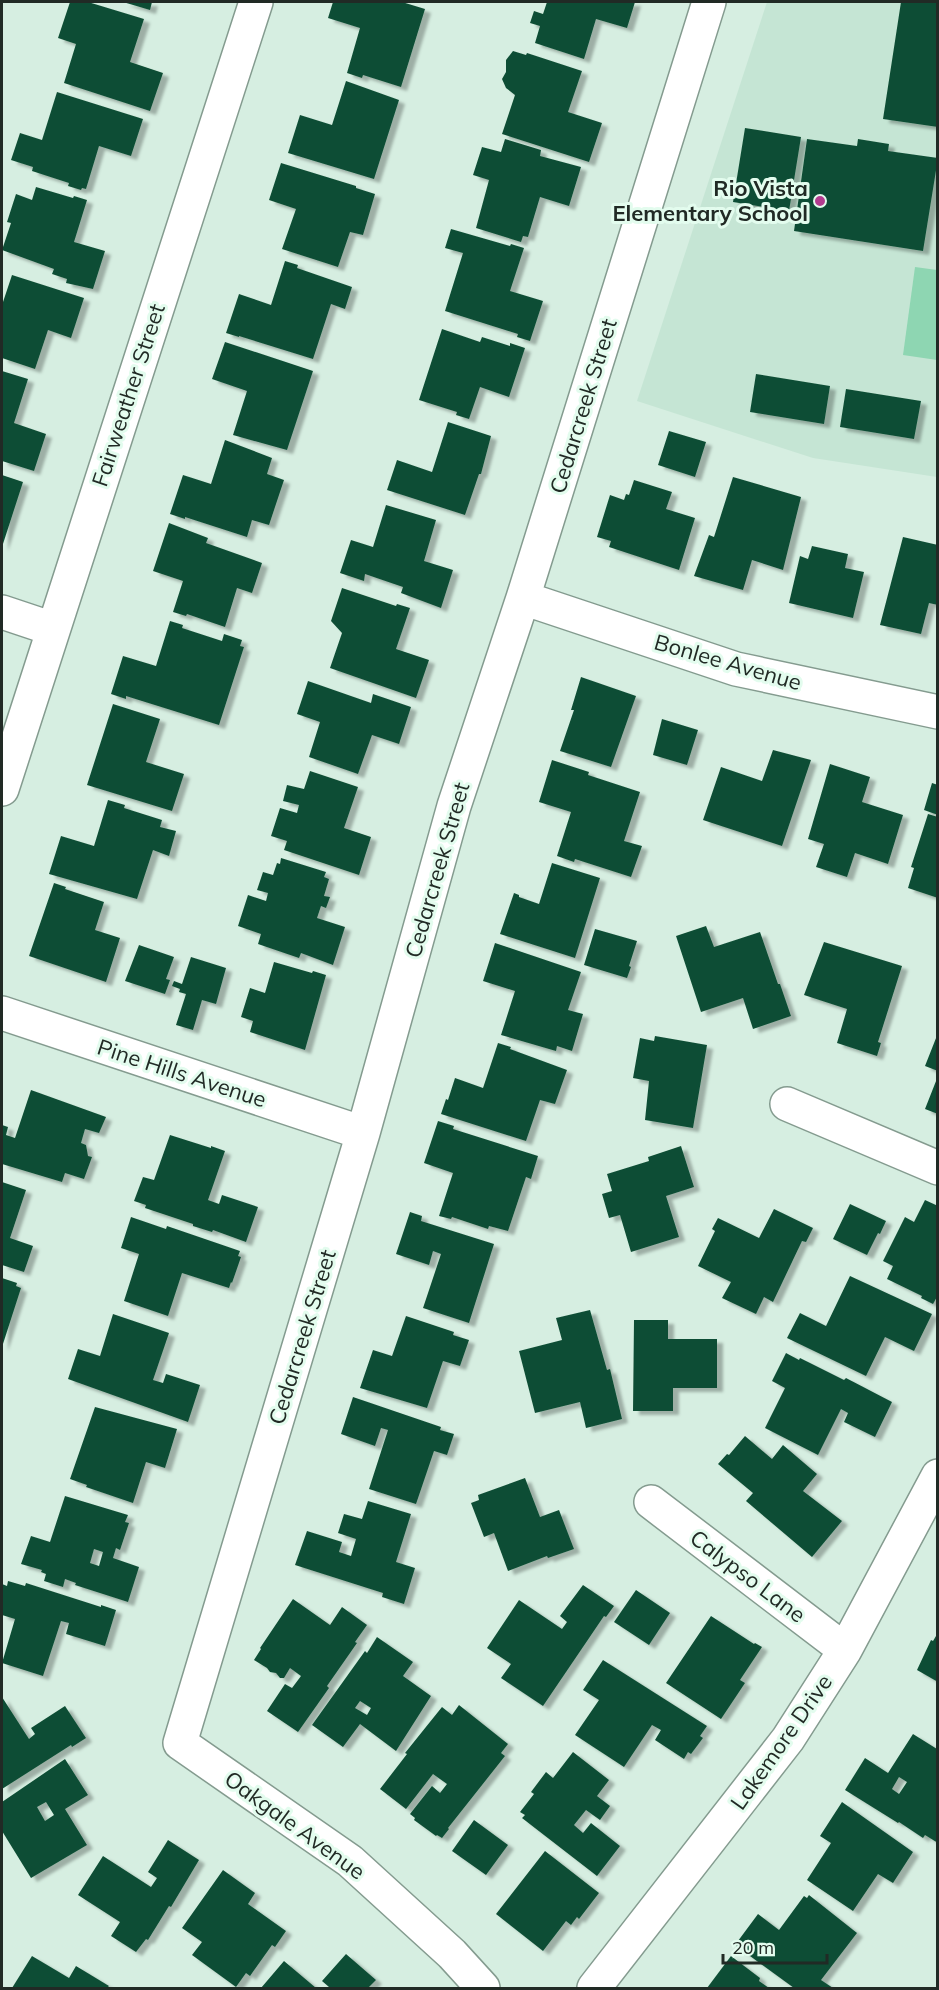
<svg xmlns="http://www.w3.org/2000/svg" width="939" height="1990" viewBox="0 0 939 1990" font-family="Mulish,sans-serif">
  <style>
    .built { fill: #c5e5d4 }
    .green { fill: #8ed6b2 }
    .building { fill: #104e35; fill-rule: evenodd; filter: url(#shadow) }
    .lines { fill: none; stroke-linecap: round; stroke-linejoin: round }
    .minor-casing { stroke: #849b8f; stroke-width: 36 }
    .minor { stroke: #fff; stroke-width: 33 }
    .poi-dot { fill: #b33b8f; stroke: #e3fcee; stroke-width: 2 }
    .labels { text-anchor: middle; stroke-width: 6; stroke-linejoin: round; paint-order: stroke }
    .poi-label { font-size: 22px; font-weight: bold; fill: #212a25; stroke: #e3fcee; text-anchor: end }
    .street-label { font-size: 22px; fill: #212a25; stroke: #e3fcee }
  </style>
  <defs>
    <filter id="shadow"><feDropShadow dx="6" dy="4" stdDeviation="1.5" flood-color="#0004"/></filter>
  </defs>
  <rect width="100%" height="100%" fill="#d6eee1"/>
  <path class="built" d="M767,2H937V477L813,458L637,401Z"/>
  <path class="green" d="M915,267L937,270V360L903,355Z"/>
  <path class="building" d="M70,2H88L144,19L130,62L163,73L150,111L64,83L76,44L58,38Z
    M123,2H152L150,10Z
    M333,2H402L425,9L401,87L363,75L362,78L347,73L360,28L328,18Z
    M547,2H635L627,28L596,19L584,59L535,43L540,26L530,23L534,11L543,14Z
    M901,2H938V127L883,119Z
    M513,51L526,55L527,53L582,71L568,112L602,123L589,162L502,134L515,95L506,88L502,79L506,72V60Z
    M346,81L399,100L374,179L288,153L300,115L332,125Z
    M57,92L143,119L131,156L99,146L86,189L82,188L81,190L68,186L69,183L32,171L33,167L11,160L20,133L42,140Z
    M745,128L801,137L789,211L733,202Z
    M505,139L541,150L540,156L581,167L569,206L540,197L528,237L523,236L521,242L476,228L489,180L473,175L482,147L501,152Z
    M807,139L857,146L858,139L889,144L888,151L938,158L923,251L794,231Z
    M281,163L356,186V188L375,194L363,235L350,232L338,267L282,249L296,209L269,200Z
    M36,187L73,198L74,196L87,200L74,242L105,251L93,289L66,283L67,279L52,274L54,269L2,250L11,223L7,222L16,194L32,200Z
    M451,229L510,246L511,244L524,248L510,291L543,301L530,341L517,337L518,334L445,311L463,253L445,248Z
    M285,261L298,265L297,268L352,287L345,309L331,304L313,359L239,336V337L226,333L239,294L271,305Z
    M12,275L84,298L71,338L48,330L35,369L2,358V305Z
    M442,329L480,342L482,337L510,346V343L525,348L509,397L480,387L469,419L456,415L457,412L419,400Z
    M225,342L313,371L287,450L233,435L247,391L212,379Z
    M2,371L28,379L14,423L46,434L34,471L2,461Z
    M756,374L830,386L824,424L750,412Z
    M846,389L921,401L914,439L840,427Z
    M448,422L491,436L481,474H479L465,515L387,490L397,460L432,472Z
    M669,431L706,442L695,477L658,465Z
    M225,440L272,458L267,474L284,480L269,525L252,520L247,537L185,517V519L170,514L183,475L211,484Z
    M2,475L23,482L2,547Z
    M733,477L801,497L783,570L752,560L743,590L694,576L709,535L714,537Z
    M634,480L672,492L666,509L695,518L679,570L609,547L611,541L597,537L610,495L624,500L626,494L629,495Z
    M386,505L436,520L424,561L453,570L441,608L401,593L403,587L365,574L364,581L340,573L351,540L373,547Z
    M169,523L208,538L206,543L262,563L252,593L237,588L225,627L187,614L186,616L173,612L183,581L153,571Z
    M903,537L938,545V605L929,603L921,634L880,625Z
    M812,546L848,554L845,568L864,572L853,618L789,603L800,556L808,559Z
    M342,588L396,606L397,604L410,608L396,649L429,660L416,698L330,668L342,633L331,621Z
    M170,621L183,625L182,628L222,641L224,634L242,640L240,646L244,647L219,725L126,696V699L111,694L123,656L156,666Z
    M581,677L636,696L611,767L560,751L574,710H571Z
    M308,681L371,703L373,694L411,707L399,744L372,735L358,774L309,757L320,722L297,714Z
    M113,704L160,719L146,762L184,774L172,811L87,785Z
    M662,719L698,730L687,765L653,755Z
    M773,750L811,760L782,846L703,820L721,767L762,781Z
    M552,760L589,772L588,775L640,792L624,841L642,846L631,877L575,859L574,862L557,856L571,812L539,802Z
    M830,764L870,777L862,802L903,815L888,864L855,853L847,877L816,867L824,844L808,839Z
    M310,771L358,787L344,828L371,837L359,875L284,850L287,841L271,836L280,808L297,813L299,805L283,801L287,785L304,789Z
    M932,783L938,785V815L924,810Z
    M108,800L125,805L124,808L162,820L160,827L176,831L169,856L153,850L137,899L49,874L61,836L94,846Z
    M928,814L938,817V898L908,888L914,868L911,867Z
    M281,858L326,872L324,877L329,879L324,896L330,897L326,908L321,906L317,918L345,927L333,965L301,953L299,958L258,944L261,934L238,926L248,895L266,901L268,893L257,890L263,872L273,875L277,863L280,864Z
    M552,863L600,878L575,958L500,934L514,893L519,895V897L539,904Z
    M54,883L66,887L65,889L104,902L95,930L120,938L106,982L29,956Z
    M706,926L714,947L760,932L778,984H780L791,1016L753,1029L743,998L701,1012L676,936Z
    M595,929L637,941L629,966L631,967L627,978L584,965Z
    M824,942L902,966L878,1042L881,1043L877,1056L837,1043L847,1009L804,995Z
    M495,943L581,972L568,1010L583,1014L572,1051L557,1046L556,1051L501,1035L515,991L483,981Z
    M139,945L174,957L166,979L170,980L165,994L125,981Z
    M191,957L226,968L216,1004L202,1000L193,1030L176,1025L186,994L179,992L180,989L172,986L174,981L182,984Z
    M274,962L312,973L313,971L326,975L305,1050L250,1032L253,1021L241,1017L250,988L265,993Z
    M938,1033V1071L925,1066Z
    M655,1036L707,1045L693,1128L645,1120L649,1081L633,1078L640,1038L654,1041Z
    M498,1043L511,1047L510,1049L567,1070L555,1104L540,1100L526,1141L441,1114L446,1099L448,1100L455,1078L483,1088Z
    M938,1076V1114L925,1109Z
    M31,1090L106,1117L99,1133L85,1129L81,1143L86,1145L88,1156L92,1157L84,1179L65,1173L62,1182L2,1164V1125L8,1127L6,1135L15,1138Z
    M438,1121L454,1126L453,1129L538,1156L531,1179L526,1177L508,1231L489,1226L488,1229L452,1217L451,1219L439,1216L453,1173L424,1163Z
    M170,1135L211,1148V1146L225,1151L208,1200L219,1204L222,1195L258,1207L246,1242L213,1230L212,1232L193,1226V1224L145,1208L146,1205L134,1201L143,1177L154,1180Z
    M681,1146L694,1187L666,1196L679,1237L631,1252L620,1215L609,1218L602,1194L612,1191L607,1174L649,1161L648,1157Z
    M2,1182L26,1190L10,1238L33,1246L24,1272L2,1265Z
    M925,1200L938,1206V1295L933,1304L921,1298L922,1296L887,1279L893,1266L883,1261L905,1217L914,1222Z
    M850,1204L886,1221L880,1234L878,1233L867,1255L833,1239Z
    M774,1209L813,1228L806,1242L802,1241L773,1302L764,1297L756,1314L722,1298L731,1282L698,1266L715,1231L712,1229L718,1218L759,1238Z
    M410,1212L422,1216L421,1221L494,1244L469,1323L423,1308L441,1254L433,1251L429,1265L396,1254Z
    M131,1217L166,1229L167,1226L240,1251L238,1256L241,1257L232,1283L231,1282L229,1288L182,1273L168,1316L124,1301L139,1254L121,1248Z
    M850,1276L932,1314L914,1351L885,1337L866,1376L787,1338L800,1313L826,1326Z
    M2,1278L17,1283L16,1286L21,1288L2,1347Z
    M590,1310L607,1370L610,1369L622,1419L586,1428L580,1402L535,1413L519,1351L562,1340L556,1318Z
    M113,1314L169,1333L153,1380L163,1383L166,1374L200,1385L188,1422L68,1379L78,1349L100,1356Z
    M406,1316L454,1332L453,1335L469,1340L460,1366L443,1361L427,1408L360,1388L373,1350L392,1356Z
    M634,1320H668V1339H717V1388H673V1411H633Z
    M786,1353L799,1360L800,1358L844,1380L846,1378L892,1402L875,1437L844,1422L848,1413L841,1409L818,1455L765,1428L785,1388L772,1381Z
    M353,1397L441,1427L440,1430L454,1434L447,1455L434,1451L416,1504L369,1489L388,1430L381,1428L375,1446L341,1434Z
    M95,1407L177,1429L165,1468L146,1462L133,1503L86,1487L87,1485L70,1479Z
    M745,1436L772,1459L783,1445L817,1474L803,1491L842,1521L812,1557L746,1501L753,1493L718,1464L727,1454L729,1455Z
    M525,1478L540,1517L559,1510L574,1549L548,1558L547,1556L508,1571L494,1533L484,1537L471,1503L479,1500L478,1495Z
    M65,1496L128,1515L125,1522L129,1523L120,1550L116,1548L113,1558L139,1567L128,1602L75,1585L76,1583L65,1579L63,1587L44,1581L46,1574L41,1572L42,1570L21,1564L31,1536L50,1542ZM94,1549L103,1552L99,1566L90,1563Z
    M368,1501L411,1514L396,1562L415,1568L404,1604L382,1597L383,1593L295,1565L307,1531L342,1542L339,1552L351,1556L356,1539L338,1533L344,1514L362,1519Z
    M8,1581L25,1586L26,1583L101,1607V1605L116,1610L105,1646L66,1634L69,1623L61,1621L43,1676L2,1663L15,1619L2,1615V1584L7,1586Z
    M583,1585L614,1606L606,1617L604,1616L543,1706L501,1678L511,1664L487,1648L519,1600L562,1629L567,1622L560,1616Z
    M636,1590L670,1613L649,1645L614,1622Z
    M293,1599L330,1625L342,1607L367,1625L355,1642L357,1643L327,1686L329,1688L298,1732L267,1711L285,1684L292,1688L301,1676L290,1668L284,1678H280L276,1673L270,1672L267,1668L254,1660L261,1649L260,1648Z
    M711,1616L754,1644L755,1643L762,1647L740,1680L745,1683L721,1719L666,1683Z
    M936,1636L938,1637V1682L917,1670L931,1640L933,1641Z
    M377,1637L413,1662L403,1676L431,1696L396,1751L360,1724L343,1747L312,1725L365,1651L367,1653ZM360,1701L371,1708L367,1715L355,1708Z
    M603,1660L707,1726L700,1736L703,1738L691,1754L688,1752L684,1759L655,1740L661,1730L652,1725L624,1767L575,1735L599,1700L583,1690Z
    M2,1697L29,1739L35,1734L31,1728L65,1706L86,1738L72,1747L71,1745L2,1789Z
    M459,1705L508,1744L501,1753L505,1756L448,1828L449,1829L442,1838L437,1835L436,1836L414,1820L415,1818L410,1814L432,1786L440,1793L447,1784L433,1774L406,1809L380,1789L407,1754L405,1753L442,1707L452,1715Z
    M913,1734L937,1749L938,1843L925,1835L923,1838L899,1822L898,1823L845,1790L865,1758L888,1773ZM899,1777L907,1782L899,1794L892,1789Z
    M573,1752L609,1780L597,1796L610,1806L600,1820L586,1810L574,1825L583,1833L591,1823L620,1846L597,1876L522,1818L525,1815L520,1812L534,1794L531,1792L546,1772L553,1778Z
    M65,1759L88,1795L65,1809L87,1845L31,1878L2,1831V1802ZM46,1802L54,1815L45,1821L37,1807Z
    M842,1802L913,1852L893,1883L878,1874L853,1911L807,1880L831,1843L820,1836Z
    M474,1820L508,1845L486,1875L452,1851Z
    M168,1840L199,1860L171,1907L169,1906L148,1940L146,1939L136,1952L111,1936L120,1922L78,1895L103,1856L151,1887L157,1878L148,1872Z
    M545,1851L599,1893L579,1919L577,1917L571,1925L566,1921L543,1951L496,1914Z
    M223,1870L255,1893L248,1904L286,1931L275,1947L272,1945L250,1976L246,1973L236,1987L192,1955L202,1942L182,1928Z
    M809,1895L857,1933L821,1980L833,1988H794L735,1945L758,1914L779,1930L804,1896L807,1898Z
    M346,1954L376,1980L368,1988H328L329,1987L322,1981Z
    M32,1956L69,1978L76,1966L109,1986L107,1988H12Z
    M731,1956L760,1978L759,1981L769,1988H707Z
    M284,1961L316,1988H261Z"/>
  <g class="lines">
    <g class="minor-casing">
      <path id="minor" d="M523,598L736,669L938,712
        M2,612L53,629
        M2,789L256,2
        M2,1013L363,1133
        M787,1104L938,1168
        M651,1502L845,1650
        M483,1988L452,1954L350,1861L180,1743L363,1133L454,806L523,598L709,2
        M594,1988L788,1739L845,1650L938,1476"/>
    </g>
    <use href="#minor" class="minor"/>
  </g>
  <circle class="poi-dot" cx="820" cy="201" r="6"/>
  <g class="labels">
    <g class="poi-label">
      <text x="808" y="196">Rio Vista<tspan x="808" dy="25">Elementary School</tspan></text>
    </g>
    <g class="street-label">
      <text transform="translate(128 395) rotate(-72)" y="8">Fairweather Street</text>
      <text transform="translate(583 406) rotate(-73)" y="8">Cedarcreek Street</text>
      <text transform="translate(728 662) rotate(16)" y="8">Bonlee Avenue</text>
      <text transform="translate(437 870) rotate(-74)" y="8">Cedarcreek Street</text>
      <text transform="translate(182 1073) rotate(18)" y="8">Pine Hills Avenue</text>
      <text transform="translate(302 1337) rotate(-73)" y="8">Cedarcreek Street</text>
      <text transform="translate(748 1576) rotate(37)" y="8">Calypso Lane</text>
      <text transform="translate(781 1742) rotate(-55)" y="8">Lakemore Drive</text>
      <text transform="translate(295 1825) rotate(36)" y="8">Oakgale Avenue</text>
    </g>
  </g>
  <rect width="939" height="1990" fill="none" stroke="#212a25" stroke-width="6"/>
  <path d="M723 1954v9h104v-9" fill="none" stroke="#212a25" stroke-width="3"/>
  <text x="732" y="1954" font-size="18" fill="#212a25" stroke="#e3fcee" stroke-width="4.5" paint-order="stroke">20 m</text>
</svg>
